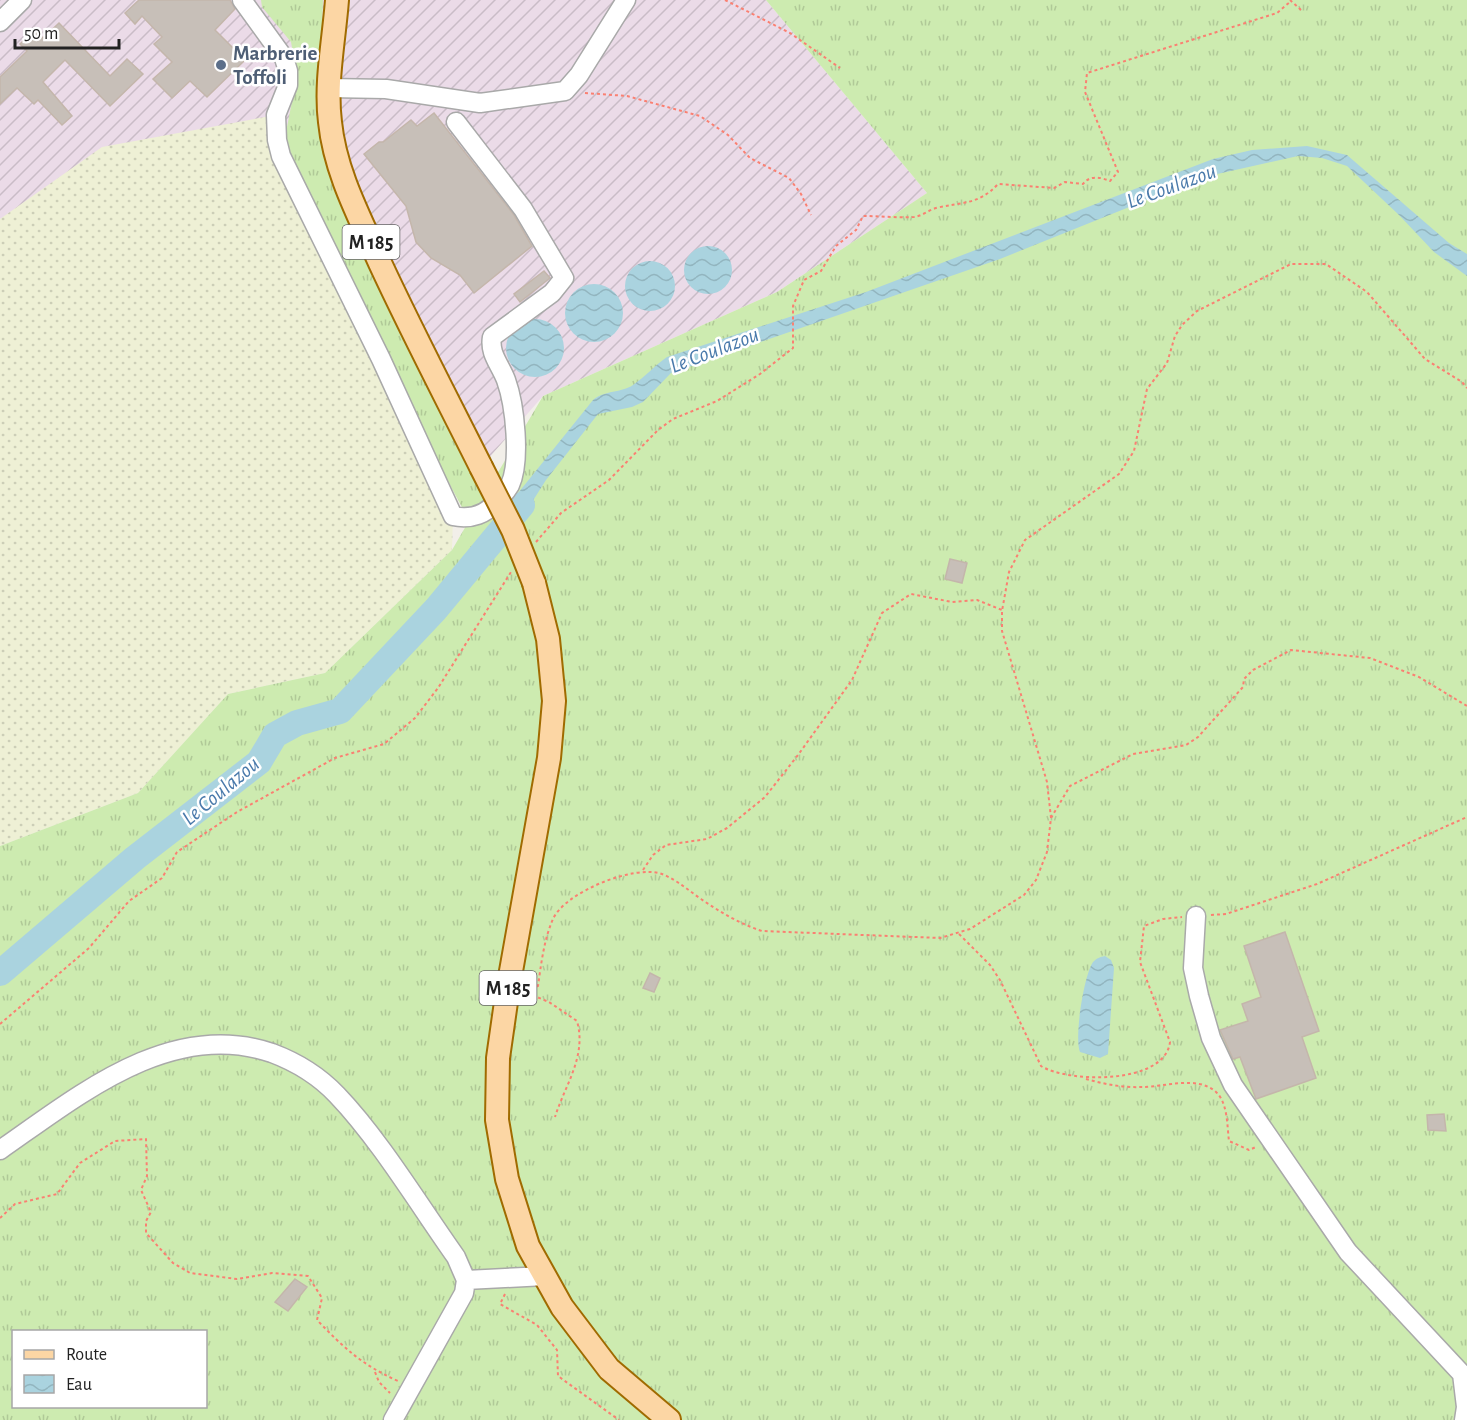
<svg xmlns="http://www.w3.org/2000/svg" width="1467" height="1420" viewBox="0 0 1467 1420" font-family="'Alegreya Sans',sans-serif">
  <style>
    .industrial { fill: url(#industrial-furrows) }
    .farmland { fill: url(#farmland-dots) }
    .grass { fill: url(#grass-tufts); fill-rule: evenodd }
    .water { fill: url(#water-waves) }
    .lines { fill: none; stroke-linecap: round; stroke-linejoin: round }
    .river { stroke: #aad3df; stroke-width: 26 }
    .building { fill: #c7bfb8; stroke: #c4b6ab; stroke-width: 1.5 }
    .minor-casing { stroke: #a9a9a9; stroke-width: 21 }
    .major-casing { stroke: #a06b00; stroke-width: 26 }
    .path { stroke: #fa8072; stroke-width: 2; stroke-dasharray: 3 3; stroke-linecap: butt }
    .minor { stroke: #fff; stroke-width: 18 }
    .major { stroke: #fcd6a4; stroke-width: 22 }
    .major-bridge-casing { stroke: #a06b00; stroke-width: 26; stroke-linecap: butt }
    .major-bridge { stroke: #fcd6a4; stroke-width: 22 }
    .service-dot { fill: #5c6f8a; stroke: #fff; stroke-width: 2 }
    .labels { text-anchor: middle; stroke-width: 5; stroke-linejoin: round; paint-order: stroke }
    .shield { fill: #fff; stroke: #646464; stroke-width: 1.5 }
    .shield-label { font-size: 20px; font-weight: bold; fill: #222 }
    .service-label { font-size: 21px; font-weight: bold; fill: #4e5e75; stroke: #fff; text-anchor: start }
    .water-label { font-size: 22px; font-style: italic; fill: #4a7aab; stroke: #fff }
  </style>
  <defs>
    <pattern id="industrial-furrows" width="10" height="10" patternUnits="userSpaceOnUse" patternTransform="scale(1.5)"><rect width="10" height="10" fill="#ebdbe8"/><path d="M-1 1l2-2M0 10L10 0M9 11l2-2" fill="none" stroke="#c9bcc7"/></pattern>
    <pattern id="farmland-dots" width="8" height="8" patternUnits="userSpaceOnUse" patternTransform="scale(1.5)"><rect width="8" height="8" fill="#eef0d5"/><path d="M2 2h.1M6 6h.1" fill="none" stroke="#ccceb7" stroke-width="1.8" stroke-linecap="round"/></pattern>
    <pattern id="grass-tufts" width="24" height="20" patternUnits="userSpaceOnUse" patternTransform="scale(1.5)"><rect width="24" height="20" fill="#cdebb0"/><path d="M3 7l-1-3M5 7V3M7 7l1-3M15 17l-1-3M17 17v-4M19 17l1-3" fill="none" stroke="#b0c997"/></pattern>
    <pattern id="water-waves" width="16" height="10" patternUnits="userSpaceOnUse" patternTransform="scale(1.5)"><rect width="16" height="10" fill="#aad3df"/><path d="M0 5q4-4 8 0t8 0" fill="none" stroke="#92b5bf"/></pattern>
  </defs>
  <rect width="100%" height="100%" fill="#f2efe9"/>
  <path class="industrial" d="M0,0H766L927,193L777,292L543,396L481,467L352,199L276,115L0,219Z"/>
  <path class="farmland" d="M276,115L277,140L453,516L452,550L325,673L228,694L138,793L0,846V219L102,147Z"/>
  <path class="grass" d="M261,0H323L320,83L332,164L484,496L543,396L777,292L927,193L766,0H1467V1420H0V846L138,793L228,694L325,673L452,550L477,507L464,511L420,429L289,154L286,132L297,76L291,42L262,7ZM14,1332H206V1406H14Z"/>
  <path class="water" d="M1307,146L1347,155L1449,243L1467,254V276L1434,252L1399,215L1347,166L1322,158L1298,156L1204,177L1000,259L671,373L643,402L632,407L598,414L546,480L515,529L506,508L593,400C605,390 621,393 633,385C645,377 654,366 667,357L866,292L1213,159L1252,150Z
    M684 270a24 24 0 1 1 48 0a24 24 0 1 1-48 0Z
    M625 286a25 25 0 1 1 50 0a25 25 0 1 1-50 0Z
    M565 313a29 29 0 1 1 58 0a29 29 0 1 1-58 0Z
    M506 348a29 29 0 1 1 58 0a29 29 0 1 1-58 0Z
    M1105,956L1111,960L1114,968L1108,1054L1100,1058L1080,1052C1074,1038 1084,975 1093,962C1097,958 1100,957 1105,956Z"/>
  <g class="lines">
    <path class="river" d="M0,973L135,858L259,762L275,735L297,723L340,711L436,609L522,505"/>
  </g>
  <path class="building" d="M139,0H230L235,9L215,30L245,60L207,97L190,81L172,98L153,79L172,62L154,44L162,37L142,16L135,24L125,13Z
    M59,23L110,76L127,59L143,74L110,106L65,60L43,82L72,116L62,125L38,100L34,104L17,88L0,104V77L27,51L20,44L35,30L43,38Z
    M434,113L514,215L532,246L474,293L460,275L431,258L416,242L406,206L364,154L379,142H383L411,120L417,126Z
    M544,271L550,278L520,302L514,294Z
    M950,559L967,563L962,583L945,579Z
    M1285,932L1319,1031L1302,1037L1316,1078L1256,1099L1240,1057L1233,1059L1220,1030L1248,1021L1242,1004L1261,997L1244,946Z
    M650,973L660,978L654,992L643,988Z
    M1444,1114L1446,1131L1428,1130L1427,1115Z
    M295,1279L307,1287L288,1311L275,1302Z"/>
  <g class="lines">
    <g class="minor-casing">
      <path id="minor" d="M242,0L284,58L288,71V85L276,115L277,140L281,156L381,359L453,516C471,520 487,514 498,500C502,496 507,490 510,485C521,461 515,405 506,380C500,364 489,354 492,337L552,293L564,278L523,209L456,122
        M0,22L22,0
        M329,88L386,89L480,103L565,91L579,75L626,0
        M1196,916L1193,968L1199,996L1211,1038L1233,1085L1348,1252L1462,1374L1466,1407L1464,1420
        M0,1150C78,1096 171,1018 272,1053C296,1062 319,1076 337,1095C380,1140 419,1205 456,1257L466,1280L464,1293L393,1420
        M466,1280L545,1276"/>
    </g>
    <g class="major-casing">
      <path id="major" d="M337,0C334,40 325,83 330,122C335,172 360,218 380,263C412,332 447,399 481,467
        M534,583L548,639L554,701L549,758L508,988L498,1058L497,1120L507,1179L528,1246L562,1307L609,1369L669,1420"/>
    </g>
    <path class="path" d="M725,0L790,33L840,68
      M1290,0L1301,10
      M585,93L627,96L700,116L728,135L750,158L789,178L801,194L811,215
      M536,542L561,513L609,480L658,430L673,419L717,401L760,374L793,348V306L804,280L821,271L836,246L856,230L863,216C880,216 898,218 914,217C922,216 929,210 936,208C961,202 979,205 998,184L1054,188L1065,182L1083,184C1090,175 1100,177 1110,181L1118,172L1085,92L1087,73L1277,13L1291,1
      M1051,818L1070,786L1133,754L1186,745L1198,737L1243,687L1244,679L1253,670L1291,650L1370,658L1419,677L1467,706
      M643,870L653,855L666,845L707,839L727,828L765,797L798,755L852,680L882,613L911,594L952,602L977,600L1002,610
      M1211,915L1226,914L1317,884L1467,817
      M959,934L990,965L1000,980L1041,1066C1068,1083 1165,1085 1170,1042L1140,962L1144,926L1163,919L1182,917
      M527,993L538,986C541,965 544,939 553,919C565,892 635,864 662,874C677,880 688,890 701,899C720,912 740,924 762,931L940,938L970,929L1024,895L1036,880L1047,852L1051,818L1047,782L1002,631V611L1009,572L1025,540L1119,474L1134,451L1147,389L1167,363L1175,336L1182,325L1197,311L1291,264H1326L1367,292L1425,359L1462,382L1467,388
      M527,993L549,1002L577,1021C587,1056 565,1085 555,1117
      M0,1024L89,948L129,901L162,878L177,852L237,812L335,758L384,744L415,718L438,688L511,572
      M1086,1079C1104,1084 1124,1088 1142,1087C1165,1087 1197,1075 1216,1092C1228,1103 1227,1126 1229,1141L1249,1150L1256,1147
      M0,1218L15,1204L57,1194L80,1163L115,1141L146,1139L147,1176L141,1190L151,1212L146,1221V1233L173,1263L190,1273L237,1279L272,1273L308,1276L322,1298L317,1320C344,1348 362,1365 398,1381
      M505,1294L500,1304L537,1325L557,1350L558,1376L619,1420
      M375,1372L379,1382L390,1393"/>
    <use href="#minor" class="minor"/>
    <use href="#major" class="major"/>
    <g class="major-bridge-casing">
      <path id="major-bridge" d="M481,467L513,530L534,583"/>
    </g>
    <use href="#major-bridge" class="major-bridge"/>
  </g>
  <circle class="service-dot" cx="221" cy="65" r="6"/>
  <g class="labels">
    <g class="shield">
      <rect x="342.5" y="225" width="57" height="34" rx="4.5"/>
      <rect x="479.5" y="971" width="57" height="34" rx="4.5"/>
    </g>
    <g class="shield-label">
      <text x="371" y="249">M 185</text>
      <text x="508" y="995">M 185</text>
    </g>
    <g class="service-label">
      <text x="233" y="60">Marbrerie<tspan x="233" dy="24">Toffoli</tspan></text>
    </g>
    <g class="water-label">
      <text transform="translate(1171 185) rotate(-20)" y="8">Le Coulazou</text>
      <text transform="translate(714 349) rotate(-21)" y="8">Le Coulazou</text>
      <text transform="translate(220 790) rotate(-40)" y="8">Le Coulazou</text>
    </g>
  </g>
  <rect x="12" y="1330" width="195" height="78" fill="#ffffff" stroke="#a7a7a7" stroke-width="1.5"/>
  <rect x="24" y="1350" width="30" height="9" fill="#fcd6a4" stroke="#a7a7a7" stroke-width="1.5"/>
  <text x="66" y="1360" font-size="18" fill="#222222">Route</text>
  <rect x="24" y="1375" width="30" height="18" fill="url(#water-waves)" stroke="#a7a7a7" stroke-width="1.5"/>
  <text x="66" y="1390" font-size="18" fill="#222222">Eau</text>
  <path d="M15 39v9h104v-9" fill="none" stroke="#222222" stroke-width="3"/>
  <text x="24" y="39" font-size="18" fill="#222222" stroke="#ffffff" stroke-width="4.5" paint-order="stroke">50 m</text>
</svg>
